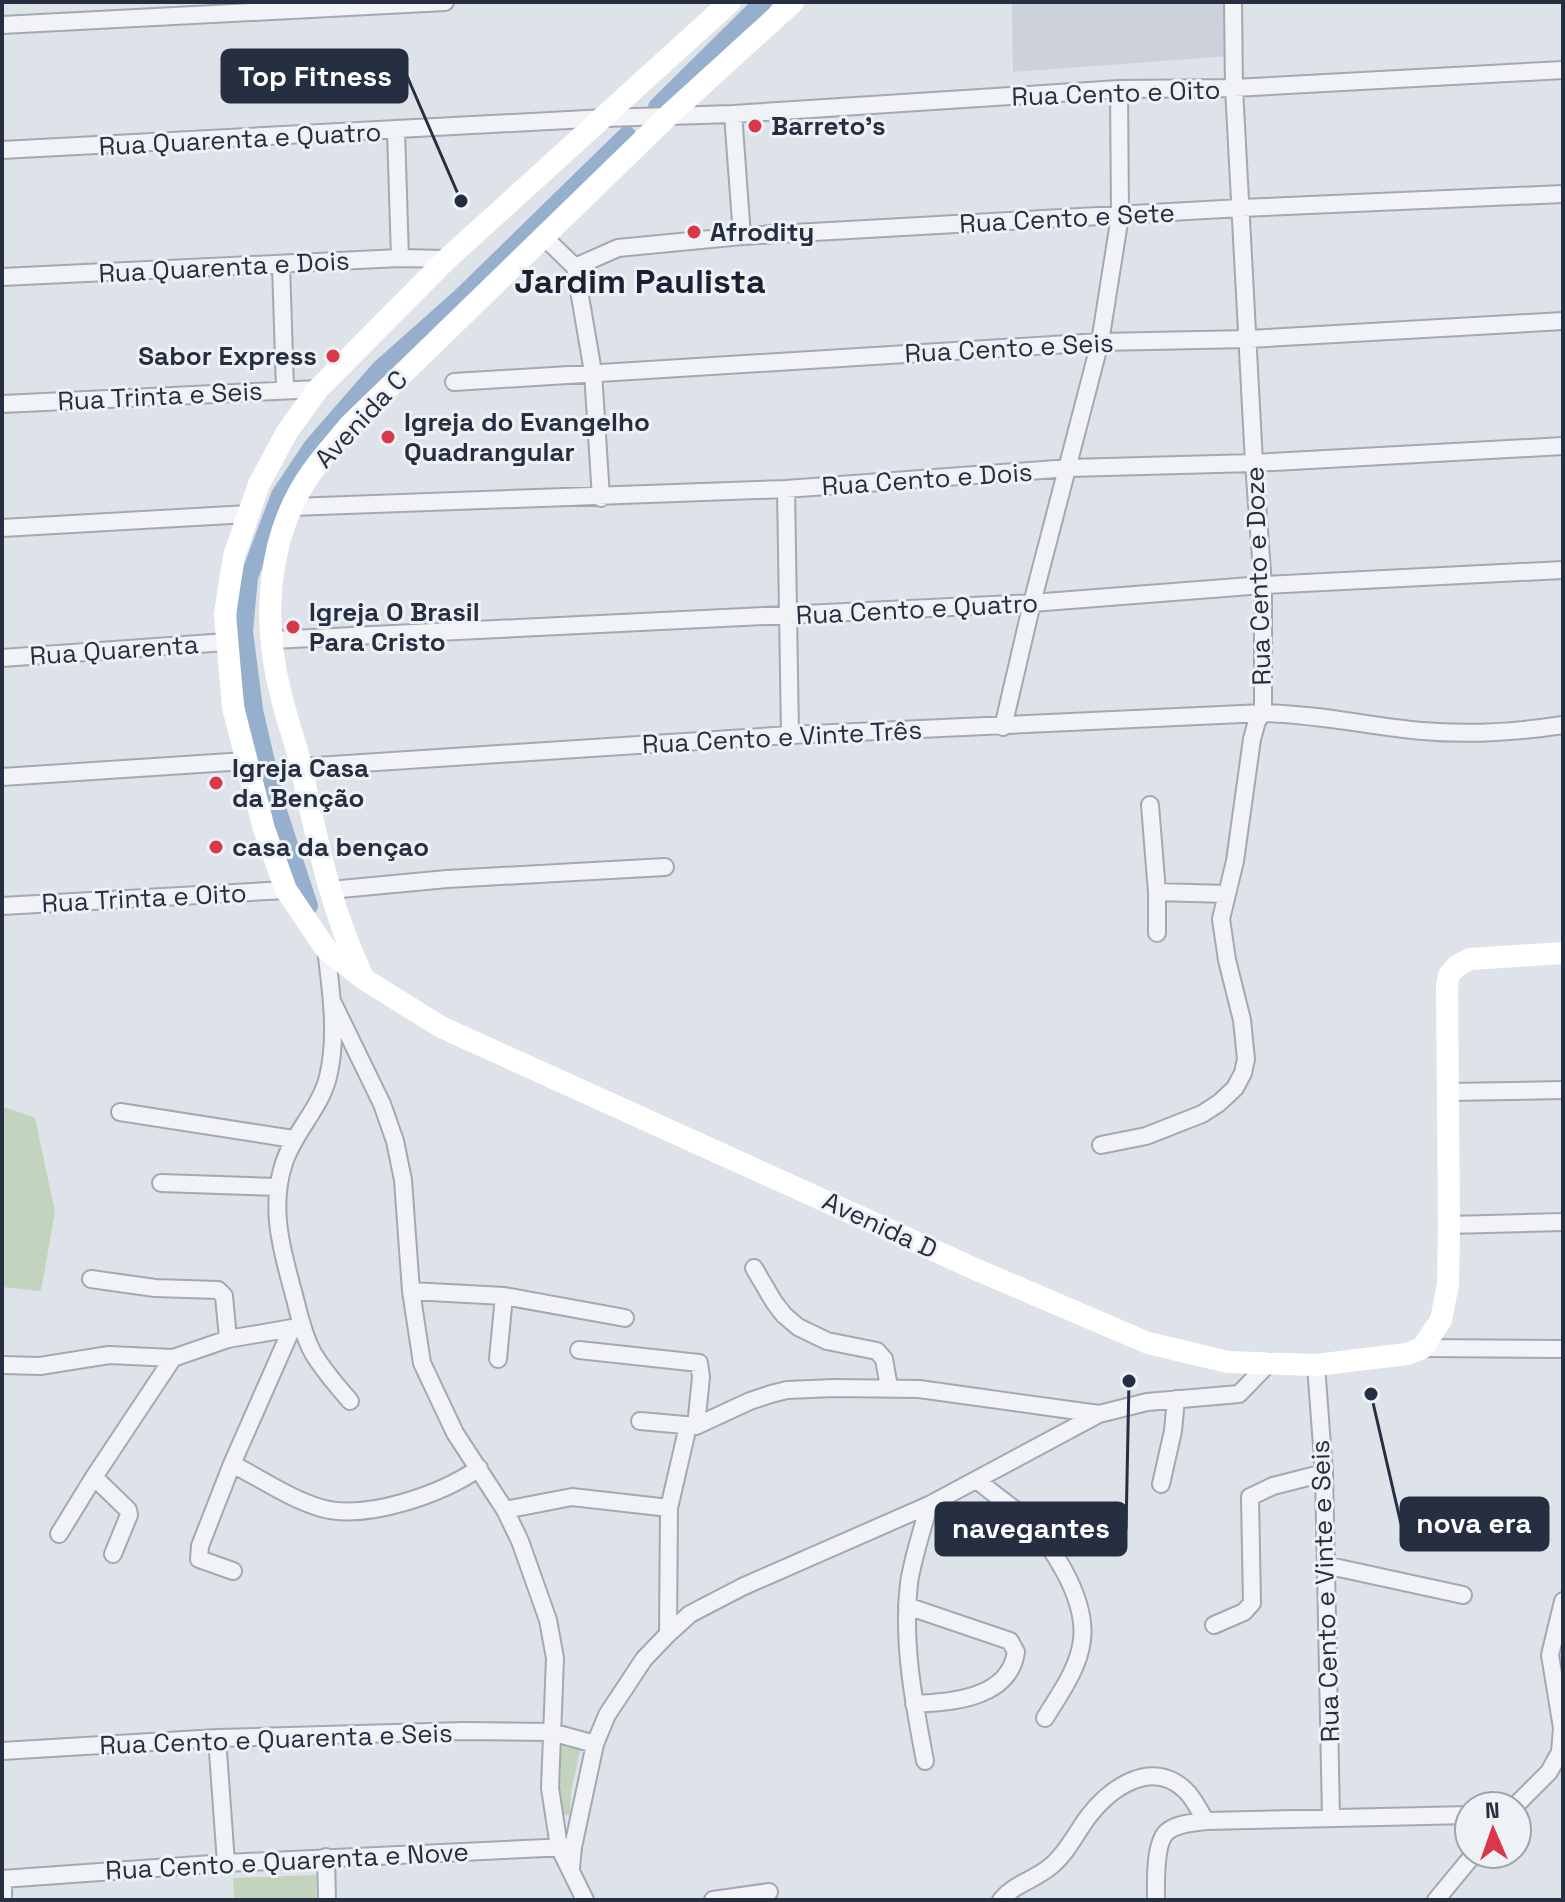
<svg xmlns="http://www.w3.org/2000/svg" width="1565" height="1902" viewBox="0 0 1565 1902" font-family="'Space Grotesk',sans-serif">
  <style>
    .built { fill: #ccd1db }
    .green { fill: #c3d4be }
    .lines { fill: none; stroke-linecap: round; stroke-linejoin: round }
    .canal { stroke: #96afcc; stroke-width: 18 }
    .minor-casing { stroke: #a3a9b3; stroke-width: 20 }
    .minor { stroke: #f1f3f7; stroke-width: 16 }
    .secondary { stroke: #fff; stroke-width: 22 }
    .poi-dot { fill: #d9384b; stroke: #eef1f6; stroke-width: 3 }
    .labels { text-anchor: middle; stroke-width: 6; stroke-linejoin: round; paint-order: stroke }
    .street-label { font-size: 26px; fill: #262f41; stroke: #eef1f6 }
    .poi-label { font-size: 26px; font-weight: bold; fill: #262f41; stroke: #eef1f6; text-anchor: start }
    .district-label { font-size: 34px; font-weight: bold; fill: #182032; stroke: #eef1f6 }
    .leader { fill: none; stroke: #262f41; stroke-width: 3 }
    .callout-dot { fill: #262f41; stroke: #eef1f6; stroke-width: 3 }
    .callout { fill: #262f41; stroke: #262f41; stroke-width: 3 }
    .callout-label { font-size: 28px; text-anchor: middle; font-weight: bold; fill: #fff }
  </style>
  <rect width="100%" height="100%" fill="#dee2e9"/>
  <path class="built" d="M1012,2H1226L1230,56L1013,72Z"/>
  <path class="green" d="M2,1106L35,1118L55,1212L41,1291L2,1287Z
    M557,1741L581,1747L571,1792L570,1815H561Z
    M316,1875V1900H234L233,1878Z"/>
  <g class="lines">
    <path class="canal" d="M657,107L763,2
      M309,906L276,805L254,710L244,631L249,577L280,495L312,447L380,369L461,297L627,135"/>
    <g class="minor-casing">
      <path id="minor" d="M2,25L445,2
        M733,114L742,236
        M396,131L400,258
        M2,150L605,118L733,114L1119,89L1234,88L1563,70
        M545,238L575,267L593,372L601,498
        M281,265L285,389
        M575,267L618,248L742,236L1241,208L1563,194
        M2,277L400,258L447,259
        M454,382L1100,342L1249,339L1563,321
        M2,404L318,389
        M786,489L790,735
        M292,507L786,489L1069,468L1254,463L1563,446
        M2,528L248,514
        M271,640L1032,603L1263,585L1563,570
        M2,658L226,642
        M1003,727L1032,603L1100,342L1120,216L1119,89
        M301,767L790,735L1263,713C1317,714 1369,726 1422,731C1469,735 1517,732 1563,725
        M2,777L245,761
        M1150,805L1157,892V933
        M330,890L447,879L665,867
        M1157,892L1226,894
        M2,906L286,890
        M326,949C331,990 338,1036 328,1077C320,1109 294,1132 284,1163C269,1208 282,1251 294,1295C299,1314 303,1335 313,1353C323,1370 337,1386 350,1401
        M332,1001L382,1104L395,1141L403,1180L411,1291L422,1363L455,1433L505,1510L520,1541L548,1620L555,1658L550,1788L559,1847L585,1900
        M1449,1092L1563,1090
        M120,1112L293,1139
        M1101,1145L1146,1136L1202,1114L1219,1103L1235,1088L1243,1073L1246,1059L1242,1020L1227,960L1221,919L1235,861L1252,739L1257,721L1263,713V585L1254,463L1234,88L1233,2
        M161,1183L277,1187
        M1449,1225L1563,1222
        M754,1268L774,1302L784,1315L798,1327L827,1341L877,1351L884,1359L889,1387
        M91,1279L155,1288L218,1290L224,1296L228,1339
        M411,1291L504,1296L625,1318
        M1422,1348L1563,1349
        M579,1350L699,1363L701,1377L696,1426
        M498,1359L504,1296
        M2,1365L40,1366L109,1355L173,1358L228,1339L292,1328
        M1316,1365L1324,1473L1331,1817
        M640,1421L696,1426L750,1401L771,1394L787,1390L834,1388L919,1389L1099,1414
        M232,1464C260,1478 290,1499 321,1508C366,1521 442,1494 479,1468
        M94,1477L128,1510L129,1515L113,1554
        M977,1480C991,1492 1007,1503 1021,1515C1051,1542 1087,1598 1082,1640C1079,1668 1059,1695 1045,1718
        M1161,1484L1173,1431L1176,1399
        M505,1510L572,1497L669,1508
        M59,1534L94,1477L173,1358
        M1325,1565L1463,1595
        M233,1571L199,1559L200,1546L232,1464L292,1328L302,1325
        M907,1606L1010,1641L1016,1652C1009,1699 951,1702 914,1704
        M1214,1625L1244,1612L1252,1603L1250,1497L1273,1486L1324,1473
        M668,1634L669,1508L688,1426
        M217,1738L226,1863
        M2,1751L217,1738L464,1731L551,1732L595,1744
        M925,1761C914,1703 902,1643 909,1583C913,1557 922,1531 929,1505
        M1515,1806L1549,1772L1560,1752L1562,1728L1550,1655L1563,1601
        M326,1857L327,1900
        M571,1868L573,1847L595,1744L607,1715L644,1659L668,1634L690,1614L742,1587L929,1505L1099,1414L1147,1402L1239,1394L1270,1362
        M2,1879L226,1863L567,1847
        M3,1900V1879
        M713,1900L769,1892
        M1001,1900C1015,1883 1035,1880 1051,1866C1067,1853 1076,1833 1088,1817C1110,1788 1152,1758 1185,1790C1194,1798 1199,1811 1206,1821
        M1156,1900C1156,1884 1154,1841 1168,1831C1178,1823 1194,1823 1206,1821L1469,1815
        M1436,1900L1474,1854"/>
    </g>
    <use href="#minor" class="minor"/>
    <path class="secondary" d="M730,2L447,259L318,389L287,432L259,484L234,556L225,614L233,707L264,829L286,890L326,949L364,979L441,1027L975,1269L1148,1343L1228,1362L1316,1365L1407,1354L1422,1348L1441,1320L1448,1284L1449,1225L1447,986L1449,975L1457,966L1470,959L1563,953
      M362,975C330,907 318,844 302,771C297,746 287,721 281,695C262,622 266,537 311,473C322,457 336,442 349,426L669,115L793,2"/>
  </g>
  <g class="poi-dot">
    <circle cx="755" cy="126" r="8"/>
    <circle cx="694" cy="232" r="8"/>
    <circle cx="333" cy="356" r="8"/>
    <circle cx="388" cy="437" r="8"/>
    <circle cx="293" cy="627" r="8"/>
    <circle cx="216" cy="783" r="8"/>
    <circle cx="216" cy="847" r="8"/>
  </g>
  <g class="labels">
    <g class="street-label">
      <text transform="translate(1116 93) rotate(-2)" y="9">Rua Cento e Oito</text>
      <text transform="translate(240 139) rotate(-3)" y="9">Rua Quarenta e Quatro</text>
      <text transform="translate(1067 218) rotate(-3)" y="9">Rua Cento e Sete</text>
      <text transform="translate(224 267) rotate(-3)" y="9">Rua Quarenta e Dois</text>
      <text transform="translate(1009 348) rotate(-3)" y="9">Rua Cento e Seis</text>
      <text transform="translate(160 396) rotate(-3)" y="9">Rua Trinta e Seis</text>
      <text transform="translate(361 419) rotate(-47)" y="9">Avenida C</text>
      <text transform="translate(927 479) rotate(-4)" y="9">Rua Cento e Dois</text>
      <text transform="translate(1258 576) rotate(-92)" y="9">Rua Cento e Doze</text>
      <text transform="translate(917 609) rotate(-3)" y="9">Rua Cento e Quatro</text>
      <text transform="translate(114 650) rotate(-4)" y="9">Rua Quarenta</text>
      <text transform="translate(782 737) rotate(-3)" y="9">Rua Cento e Vinte Três</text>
      <text transform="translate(144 898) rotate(-3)" y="9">Rua Trinta e Oito</text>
      <text transform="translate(880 1225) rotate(25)" y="9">Avenida D</text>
      <text transform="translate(1325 1591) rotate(-92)" y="9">Rua Cento e Vinte e Seis</text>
      <text transform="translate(276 1739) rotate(-2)" y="9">Rua Cento e Quarenta e Seis</text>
      <text transform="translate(287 1861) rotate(-3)" y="9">Rua Cento e Quarenta e Nove</text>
    </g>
    <g class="poi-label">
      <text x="771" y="135">Barreto's</text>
      <text x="710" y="241">Afrodity</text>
      <text x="317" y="365" text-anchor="end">Sabor Express</text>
      <text x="404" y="431">Igreja do Evangelho<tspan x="404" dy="30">Quadrangular</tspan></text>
      <text x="309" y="621">Igreja O Brasil<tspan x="309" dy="30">Para Cristo</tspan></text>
      <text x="232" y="777">Igreja Casa<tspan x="232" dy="30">da Benção</tspan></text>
      <text x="232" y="856">casa da bençao</text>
    </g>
    <g class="district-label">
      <text x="640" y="293">Jardim Paulista</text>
    </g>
  </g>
  <path class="leader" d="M461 201L407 76M1371 1394L1401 1524M1129 1381L1126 1529"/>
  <g class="callout-dot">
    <circle cx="461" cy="201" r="8"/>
    <circle cx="1371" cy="1394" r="8"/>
    <circle cx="1129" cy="1381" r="8"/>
  </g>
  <g class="callout">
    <rect x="222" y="50" width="185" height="52" rx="8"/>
    <rect x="1401" y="1498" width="147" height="52" rx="8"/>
    <rect x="936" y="1503" width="190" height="52" rx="8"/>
  </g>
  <g class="callout-label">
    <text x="315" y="86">Top Fitness</text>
    <text x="1474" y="1533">nova era</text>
    <text x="1031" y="1538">navegantes</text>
  </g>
  <rect width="1565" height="1902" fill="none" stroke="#262f41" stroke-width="8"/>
  <g transform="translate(1493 1830) rotate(358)"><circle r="38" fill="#eef1f6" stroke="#9ea3ae" stroke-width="2"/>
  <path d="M0-6L14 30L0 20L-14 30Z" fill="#d9384b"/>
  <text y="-12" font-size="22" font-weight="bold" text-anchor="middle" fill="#262f41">N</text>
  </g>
</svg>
